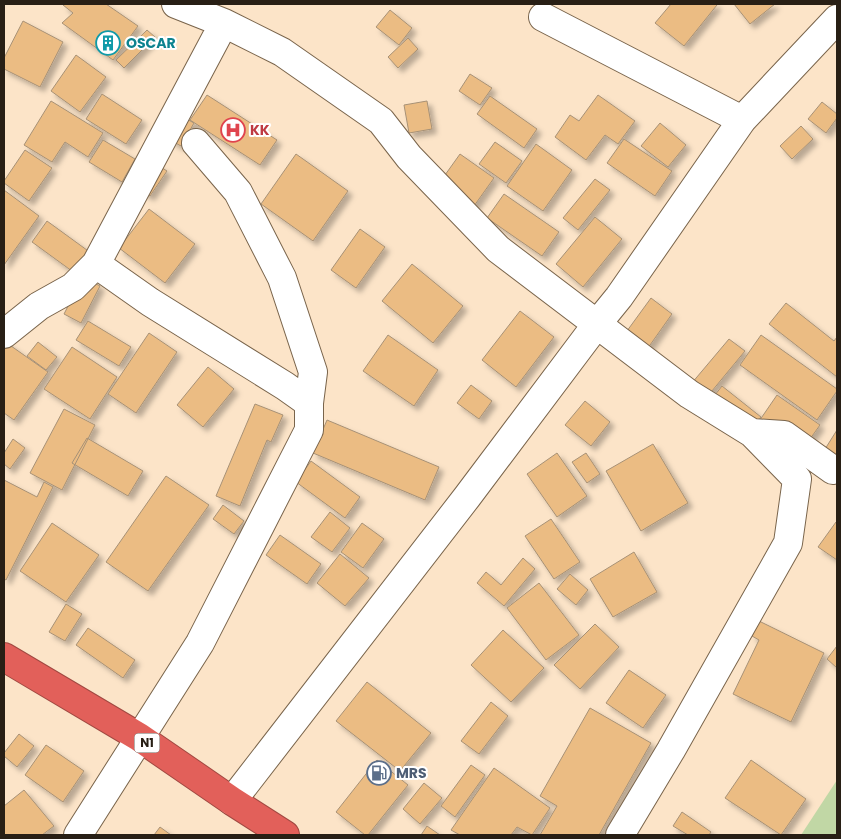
<svg xmlns="http://www.w3.org/2000/svg" width="841" height="839" viewBox="0 0 841 839" font-family="Poppins,sans-serif">
  <style>
    .green { fill: #c1d7a5 }
    .building { fill: #ebbc83; stroke: #a79176; filter: url(#shadow) }
    .lines { fill: none; stroke-linecap: round; stroke-linejoin: round }
    .minor-casing { stroke: #79644b; stroke-width: 30 }
    .highway-casing { stroke: #a14942; stroke-width: 30 }
    .minor { stroke: #fff; stroke-width: 28 }
    .highway { stroke: #e2605a; stroke-width: 28 }
    .labels { text-anchor: middle; stroke-width: 4; stroke-linejoin: round; paint-order: stroke }
    .shield { fill: #fff; stroke: #68625b; stroke-width: 1 }
    .shield-label { font-size: 12px; font-weight: bold; fill: #281f15 }
    .culture-label { font-size: 14px; font-weight: bold; fill: #0d838f; stroke: #fff; text-anchor: start }
    .health-label { font-size: 14px; font-weight: bold; fill: #be3a42; stroke: #fff; text-anchor: start }
    .service-label { font-size: 14px; font-weight: bold; fill: #4e5e75; stroke: #fff; text-anchor: start }
  </style>
  <defs>
    <filter id="shadow"><feDropShadow dx="4.5" dy="4.5" stdDeviation="2.5" flood-color="#0004"/></filter>
  </defs>
  <rect width="100%" height="100%" fill="#fce4c8"/>
  <path class="green" d="M837,780V835H801Z"/>
  <path class="building" d="M65,4H106L138,26L113,60L62,23L73,13L63,5Z
    M671,4H715L717,5L684,46L655,23Z
    M734,4H775L750,24Z
    M390,10L412,28L399,45L376,27Z
    M23,21L63,42L40,87L4,69V58Z
    M147,30L155,37L124,68L116,60Z
    M408,38L418,49L398,68L388,57Z
    M76,55L106,77L80,112L51,91Z
    M470,74L492,88L480,105L459,91Z
    M102,94L142,120L126,144L86,119Z
    M207,95L277,140L260,165L190,120Z
    M598,95L635,121L618,144L605,135L586,160L555,137L570,115L579,121Z
    M490,96L537,129L524,148L477,114Z
    M51,101L103,133L88,157L65,142L52,162L24,145Z
    M427,101L432,129L409,133L404,105Z
    M822,102L837,114V118L826,133L808,119Z
    M183,117L194,123L181,146L170,140Z
    M660,123L686,145L668,167L641,146Z
    M801,126L813,139L792,159L780,146Z
    M624,139L672,171L655,196L607,163Z
    M103,140L135,159L122,182L89,162Z
    M495,142L522,161L506,183L479,164Z
    M536,144L572,170L543,211L507,186Z
    M25,150L52,168L29,201L4,183V181Z
    M296,154L348,191L313,241L261,204Z
    M460,154L494,178L469,213L435,189Z
    M156,164L167,171L150,196L139,190Z
    M595,179L610,190L578,230L563,218Z
    M4,190L39,216L4,265Z
    M504,194L559,232L542,256L487,218Z
    M149,209L195,244L165,283L119,248Z
    M595,217L622,239L583,287L556,264Z
    M47,221L91,253L76,274L32,242Z
    M360,229L385,247L356,288L331,270Z
    M412,264L463,306L433,343L382,301Z
    M83,277L100,286L81,323L64,314Z
    M651,298L672,314L638,362L616,346Z
    M786,303L834,341L837,337V377L769,324Z
    M520,311L554,337L516,387L482,360Z
    M88,321L131,347L119,366L76,340Z
    M149,333L177,352L136,413L108,394Z
    M388,335L438,370L414,406L363,371Z
    M761,335L837,389V391L817,420L740,365Z
    M729,339L745,351L702,403L686,390Z
    M4,341L48,372L14,420L4,413Z
    M38,342L57,357L46,370L27,356Z
    M72,347L117,377L90,419L44,389Z
    M208,367L234,389L203,427L177,405Z
    M471,385L492,401L479,419L457,403Z
    M722,386L761,417L744,439L704,409Z
    M777,395L820,425L805,446L753,430Z
    M585,401L610,422L591,446L565,425Z
    M255,404L283,415L271,442L267,440L240,506L216,496Z
    M64,409L95,425L62,490L30,473Z
    M327,420L439,467L425,500L313,453Z
    M837,430V479L815,465Z
    M87,438L143,471L128,496L72,463Z
    M13,439L25,448L10,469L4,464V453Z
    M653,444L688,503L641,531L606,471Z
    M557,453L587,496L557,517L527,474Z
    M586,453L600,474L587,483L572,462Z
    M311,461L360,497L345,518L296,482Z
    M166,476L209,505L148,591L106,562Z
    M4,480L37,497L44,482L53,487L6,580L4,579Z
    M223,505L244,521L234,534L213,519Z
    M330,512L350,528L332,552L311,537Z
    M551,519L580,562L554,579L525,536Z
    M836,522L837,523V560L818,547Z
    M52,523L99,555L66,602L20,571Z
    M362,523L384,539L363,568L341,552Z
    M280,535L321,564L307,584L266,555Z
    M634,552L657,592L613,617L590,579Z
    M340,554L369,578L345,606L317,583Z
    M523,558L535,569L504,606L477,583L486,572L501,585Z
    M570,574L588,590L576,605L557,589Z
    M539,583L579,635L546,660L507,608Z
    M66,604L82,614L65,641L49,632Z
    M759,621L824,653L791,722L733,694L759,640L752,636Z
    M595,624L619,647L580,689L554,665Z
    M88,628L135,660L123,678L76,645Z
    M503,630L544,668L511,702L471,665Z
    M837,646V668L827,659Z
    M629,670L666,695L643,728L606,703Z
    M367,682L431,733L400,771L336,721Z
    M491,702L508,716L479,754L461,741Z
    M590,708L651,743L599,835H540L557,806L540,796Z
    M19,734L34,746L17,767L4,756V753Z
    M46,745L84,771L63,802L25,775Z
    M377,760L408,785L368,835H365L336,812Z
    M751,760L806,799L781,835L725,798Z
    M471,765L485,775L455,817L441,806Z
    M494,768L550,808L532,835L517,827L511,835H460L451,830Z
    M424,783L442,798L420,824L403,809Z
    M24,790L54,826L42,835H4V806Z
    M682,812L711,832L709,835H688L673,826Z
    M427,826L440,835H421Z
    M160,827L171,835H154Z"/>
  <g class="lines">
    <g class="minor-casing">
      <path id="minor" d="M176,4L224,23L282,52L381,121L409,157L498,249L689,394L752,433L797,479L788,543L671,750L620,835
        M543,17L742,120
        M96,264L150,302L285,386L309,403
        M4,334L39,306L73,287L96,264L224,23
        M752,433L784,435L833,470
        M232,801L467,497L597,324L619,297L742,120L837,19
        M78,835L200,643L309,430V403L313,372L282,278L238,192L196,143"/>
    </g>
    <g class="highway-casing">
      <path id="highway" d="M4,657L139,737L232,801L285,835"/>
    </g>
    <use href="#minor" class="minor"/>
    <use href="#highway" class="highway"/>
  </g>
  <defs>
    <g id="building-ring" transform="scale(1.25)"><circle r="9.5" fill="#fff" stroke="#0f9aa8" stroke-width="1.5"/><path d="M-4-6H4V6H1V3H-1V6H-4ZM-2.5-4.3h1.7v1.8h-1.7ZM.8-4.3h1.7v1.8H.8ZM-2.5-1h1.7V.8h-1.7ZM.8-1h1.7V.8H.8Z" fill="#0f9aa8"/></g>
    <g id="hospital-ring" transform="scale(1.25)"><circle r="9.5" fill="#fff" stroke="#e0444e" stroke-width="1.5"/><path d="M-5-5h3v3.5h4V-5h3V5h-3V1.5h-4V5h-3Z" fill="#e0444e"/></g>
    <g id="fuel-ring" transform="scale(1.25)"><circle r="9.5" fill="#fff" stroke="#5c6f8a" stroke-width="1.5"/><path d="M-5.5-6h7V0h2V4h1.3V-2.5L3-4.5l.8-.8L6-3V5H2.5V1h-1V6h-7ZM-4.2-4.7v3.2H.2V-4.7Z" fill="#5c6f8a"/></g>
  </defs>
  <g fill-rule="evenodd">
    <use href="#building-ring" x="108" y="43"/>
    <use href="#hospital-ring" x="233" y="130"/>
    <use href="#fuel-ring" x="379" y="773"/>
  </g>
  <g class="labels">
    <rect class="shield" x="134.5" y="733.5" width="25" height="19" rx="4"/>
    <g class="shield-label">
      <text x="147" y="747">N1</text>
    </g>
    <g class="culture-label">
      <text x="126" y="48">OSCAR</text>
    </g>
    <g class="health-label">
      <text x="250" y="135">KK</text>
    </g>
    <g class="service-label">
      <text x="396" y="778">MRS</text>
    </g>
  </g>
  <rect width="841" height="839" fill="none" stroke="#281f15" stroke-width="10"/>
</svg>
